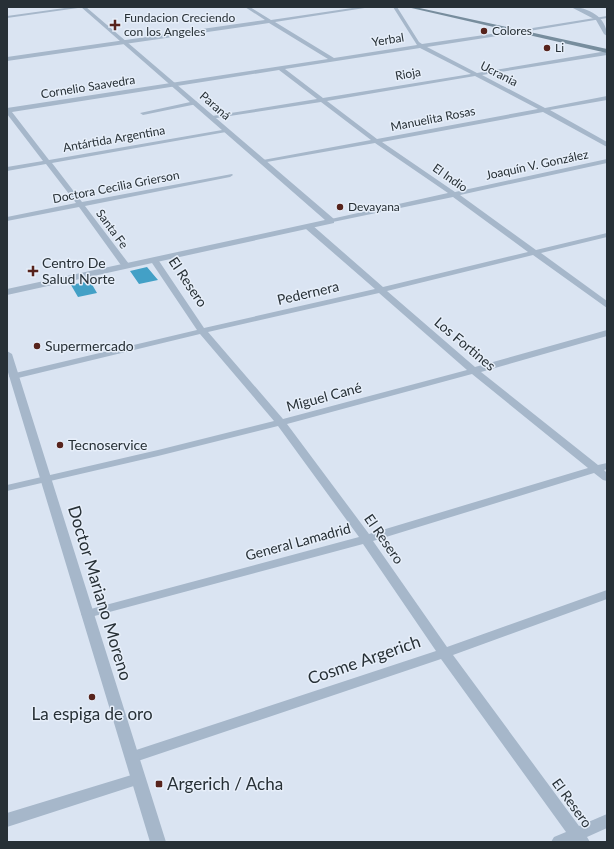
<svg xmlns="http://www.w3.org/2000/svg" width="614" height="849" viewBox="0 0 614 849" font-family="Lato,sans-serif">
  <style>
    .building { fill: #43a0c6 }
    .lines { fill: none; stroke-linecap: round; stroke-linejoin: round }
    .service { fill: #a6b7ca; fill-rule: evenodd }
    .minor { fill: #a6b7ca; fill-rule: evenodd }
    .tertiary { fill: #a6b7ca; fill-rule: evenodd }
    .secondary { fill: #778d9d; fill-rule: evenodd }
    .poi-dot { fill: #57231c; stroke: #e6eef9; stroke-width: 1.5 }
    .labels { text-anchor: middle; stroke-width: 3; stroke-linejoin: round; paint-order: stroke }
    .far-poi-label { font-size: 12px; fill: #273036; stroke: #e6eef9; text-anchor: start }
    .far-street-label { font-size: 12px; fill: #273036; stroke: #e6eef9 }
    .poi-label { font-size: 14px; fill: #273036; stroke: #e6eef9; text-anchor: start }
    .street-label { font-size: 14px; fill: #273036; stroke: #e6eef9 }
    .near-street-label { font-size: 17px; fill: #273036; stroke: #e6eef9 }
    .near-poi-label { font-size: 17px; fill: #273036; stroke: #e6eef9 }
  </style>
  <rect width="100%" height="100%" fill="#dae4f2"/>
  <path class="building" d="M147,267L158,280L139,284L130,271Z
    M90,281L97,293L78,297L71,285Z"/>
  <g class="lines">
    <path class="service" d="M195,101L197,102V104L143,115L140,113Z"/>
    <path class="minor" d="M72,7H85L7,18V16Z
      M245,7H250L271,20L359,7H371L275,22L334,58L417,45L393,7H397L419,42L422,44L519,30V32L517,33L427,47L477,73L607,51V55L482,75L545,108L607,96V100L550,110L607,142V147L543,112L382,142L455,192L607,159V163L460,195L536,250L607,233V237L541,253L607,301V308L533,255L387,291L475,367L607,330V336L481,372L598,465L607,463V469L604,470L607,473V481L603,480L594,473L373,541L447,647L607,590V599L453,655L579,826L607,814V828L587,837L590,842H551L554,837L566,832L441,659L132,763L127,761L125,757L127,753L436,651L363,544L87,618L83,617L81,614L83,611L87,610L359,537L278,426L158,456L7,491V485L158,450L274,421L200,334L14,379L11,378L9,376L11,374L197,330L150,260L151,258H157L204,328L375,289L306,229L305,227L309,225H312L383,287L528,252L453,197L328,223V219H331L448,193L375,143L261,163V161L263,160L371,140L321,102L210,119V117L212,116L317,99L279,70L12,112L49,160L228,129L229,130L226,132L52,163L82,202L232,174L233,175L230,177L85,206L129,264V268H123L79,207L7,221V217L76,203L46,164L7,171V167L43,161L7,114V108L328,59L269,23L7,61V57L265,20ZM420,48L471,74L323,98L285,69ZM475,76L538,109L377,139L327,101ZM379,293L467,370L283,419L208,332ZM472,374L588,468L369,534L287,424Z
      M571,7C588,7 607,17 607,36L604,34L596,20Z
      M138,773L143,775L145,779L143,783L7,827V813Z"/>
    <path class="tertiary" d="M81,7H86L334,219V223L7,295V289L325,220Z
      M607,16V18L517,33L514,31Z
      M7,351L12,354L166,842H150L7,369Z"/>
    <path class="secondary" d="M407,7H415L607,49V53Z"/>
  </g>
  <g class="poi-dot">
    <path d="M113 19h4v4h4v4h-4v4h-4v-4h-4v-4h4z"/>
    <circle cx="484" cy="31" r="4"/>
    <circle cx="547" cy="48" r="4"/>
    <circle cx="340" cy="207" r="4"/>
    <path d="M31 265h4v4h4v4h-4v4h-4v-4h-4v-4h4z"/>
    <circle cx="37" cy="346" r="4"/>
    <circle cx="60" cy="445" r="4"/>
    <circle cx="92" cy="697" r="4"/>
    <rect x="155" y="780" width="8" height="8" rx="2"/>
  </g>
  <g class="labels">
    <g class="far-poi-label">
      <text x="124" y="22">Fundacion Creciendo<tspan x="124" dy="14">con los Angeles</tspan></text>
      <text x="492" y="35">Colores</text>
      <text x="555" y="52">Li</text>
      <text x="348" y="211">Devayana</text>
    </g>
    <g class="far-street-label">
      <text transform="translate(388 40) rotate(-9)" y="4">Yerbal</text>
      <text transform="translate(408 74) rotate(-10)" y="4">Rioja</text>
      <text transform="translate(499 74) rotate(27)" y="4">Ucrania</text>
      <text transform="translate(88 87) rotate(-9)" y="4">Cornelio Saavedra</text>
      <text transform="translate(215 106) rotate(41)" y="4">Paraná</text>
      <text transform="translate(433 119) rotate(-11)" y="4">Manuelita Rosas</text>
      <text transform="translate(114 139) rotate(-10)" y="4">Antártida Argentina</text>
      <text transform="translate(537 165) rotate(-12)" y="4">Joaquín V. González</text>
      <text transform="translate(450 178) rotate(35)" y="4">El Indio</text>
      <text transform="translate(116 187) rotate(-11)" y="4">Doctora Cecilia Grierson</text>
      <text transform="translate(112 229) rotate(54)" y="4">Santa Fe</text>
    </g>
    <g class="poi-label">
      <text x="42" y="268">Centro De<tspan x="42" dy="16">Salud Norte</tspan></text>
      <text x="45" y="351">Supermercado</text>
      <text x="68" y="450">Tecnoservice</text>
    </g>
    <g class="street-label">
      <text transform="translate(188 282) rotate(56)" y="5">El Resero</text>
      <text transform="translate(308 293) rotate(-13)" y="5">Pedernera</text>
      <text transform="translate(465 344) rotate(40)" y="5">Los Fortines</text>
      <text transform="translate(324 397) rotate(-15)" y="5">Miguel Cané</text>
      <text transform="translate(384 539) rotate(55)" y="5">El Resero</text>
      <text transform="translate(298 542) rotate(-15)" y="5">General Lamadrid</text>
      <text transform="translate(572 803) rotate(54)" y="5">El Resero</text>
    </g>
    <g class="near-street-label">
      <text transform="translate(100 593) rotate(73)" y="6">Doctor Mariano Moreno</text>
      <text transform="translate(364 660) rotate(-19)" y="6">Cosme Argerich</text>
    </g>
    <g class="near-poi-label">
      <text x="92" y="720">La espiga de oro</text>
      <text x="167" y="790" text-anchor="start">Argerich / Acha</text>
    </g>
  </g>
  <rect width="614" height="849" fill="none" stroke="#273036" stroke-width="16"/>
</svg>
